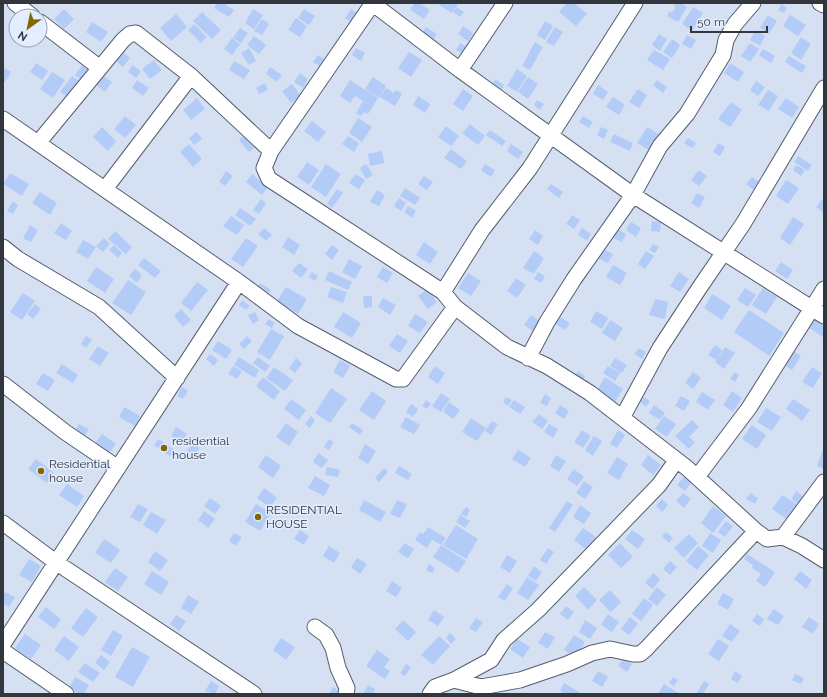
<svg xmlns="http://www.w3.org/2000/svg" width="827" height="697" viewBox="0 0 827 697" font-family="Raleway,sans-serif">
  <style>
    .building { fill: #b3ccf7 }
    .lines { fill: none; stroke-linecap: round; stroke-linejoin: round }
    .minor-casing { stroke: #555e6d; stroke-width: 17 }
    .minor { stroke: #fff; stroke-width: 15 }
    .poi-dot { fill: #806900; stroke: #e2edff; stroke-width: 1.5 }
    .labels { text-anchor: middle; stroke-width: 3; stroke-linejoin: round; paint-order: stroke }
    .poi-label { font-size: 12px; fill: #32363d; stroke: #e2edff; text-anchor: start }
  </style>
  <rect width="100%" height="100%" fill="#d5e0f2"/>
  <path class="building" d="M217,3H223L234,10L229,17L214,8Z
    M415,3H419L430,10L424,19L410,10Z
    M440,3H459L452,13L439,5Z
    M567,3H574L587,14L576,26L559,12Z
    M675,3H681L687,7L678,22L667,16L670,11L672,13L676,7L674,6Z
    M782,4L787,8L784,13L778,10Z
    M457,7L464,12L460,17L453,12Z
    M693,7L703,13L692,31L682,24Z
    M64,9L74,19L64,29L54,19Z
    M253,9L263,15L254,29L245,23Z
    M304,9L315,16L309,25L298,18Z
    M351,9L359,14L353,23L345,18Z
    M202,12L221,30L212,39L193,21Z
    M176,14L187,27L171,41L160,28Z
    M768,15L777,21L769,34L760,28Z
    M790,15L806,25L798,36L783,26Z
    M296,18L307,26L300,37L288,30Z
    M262,19L269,24L262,35L254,31Z
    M545,21L553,26L545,40L537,35Z
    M92,22L108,32L101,42L86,32Z
    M194,24L207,37L201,43L188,30Z
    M463,26L473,33L468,41L458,34Z
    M426,27L437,34L431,43L420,36Z
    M555,27L563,32L554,46L546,42Z
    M240,28L248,33L241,43L233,38Z
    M756,30L765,36L760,46L750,40Z
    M659,34L667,39L660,51L652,45Z
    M687,35L696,40L691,49L682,44Z
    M254,36L266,45L259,54L247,45Z
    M801,37L811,44L801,60L791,53Z
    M232,38L240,44L232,55L224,49Z
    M672,39L680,45L672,58L663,52Z
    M535,42L543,47L530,70L522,66Z
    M460,43L467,47L463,54L456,50Z
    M750,43L759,49L750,62L741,56Z
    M249,48L256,61L249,65L241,53Z
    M356,48L365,53L361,61L352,55Z
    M763,49L775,56L771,63L759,55Z
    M654,50L670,59L663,70L647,60Z
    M123,52L130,58L123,67L116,61Z
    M409,52L422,60L411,77L398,68Z
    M318,55L324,59L320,66L313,62Z
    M789,56L806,66L802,73L785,62Z
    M154,60L162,70L150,79L142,69Z
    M234,61L250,70L244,79L229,70Z
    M36,63L48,71L42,80L30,72Z
    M730,63L744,72L738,82L724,73Z
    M82,65L90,71L83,81L75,75Z
    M132,65L141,71L136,78L128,72Z
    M270,67L282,75L277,82L266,74Z
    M5,68L11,72L5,82L3,81V71Z
    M517,69L527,76L517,92L507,86Z
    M52,72L65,80L53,98L40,89Z
    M300,73L308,79L303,88L294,82Z
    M102,75L112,82L105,92L95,84Z
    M72,76L79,81L67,97L60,92Z
    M373,77L386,86L379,98L365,89Z
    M528,77L538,84L528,99L518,92Z
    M495,79L504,85L501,91L492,85Z
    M137,80L149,88L143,96L132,88Z
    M350,80L378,98L368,114L364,112L361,116L356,113L363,101L355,96L350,103L340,96Z
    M657,80L667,87L663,93L653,85Z
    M756,81L765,87L758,96L750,90Z
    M265,83L268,90L259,94L256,88Z
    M292,84L301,96L291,103L282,91Z
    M598,85L608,92L603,100L593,94Z
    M386,88L394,93L396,90L402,94L395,106L380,97Z
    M463,89L473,96L463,111L453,104Z
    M638,89L647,95L639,108L629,102Z
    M768,90L778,96L769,111L758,105Z
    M418,96L430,104L425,113L413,105Z
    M613,97L625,105L619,115L606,107Z
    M197,98L205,109L191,120L183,110Z
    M786,98L799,107L792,118L778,109Z
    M537,100L544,104L540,110L534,105Z
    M731,102L742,110L730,127L718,119Z
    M125,116L136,125L125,138L114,129Z
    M583,116L593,122L589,128L579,122Z
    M358,118L372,127L362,142L349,133Z
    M312,121L326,132L318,142L304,131Z
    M470,124L485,136L478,145L462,133Z
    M446,126L459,136L451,146L438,137Z
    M102,127L116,141L108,151L93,137Z
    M601,127L608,130L604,139L597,135Z
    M647,127L660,135L650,151L637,143Z
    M490,130L506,141L502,146L486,135Z
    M197,132L202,139L194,145L189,138Z
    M248,132L259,144L249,152L239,140Z
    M614,134L633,143L630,151L610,142Z
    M348,136L359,143L354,152L342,144Z
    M688,138L696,143L692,148L684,143Z
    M718,143L725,147L720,156L713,152Z
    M189,144L202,159L193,167L180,152Z
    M511,144L523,152L518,159L507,151Z
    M451,149L467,161L461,169L444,158Z
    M382,151L384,163L370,166L368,154Z
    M798,156L812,165L808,171L794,162Z
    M307,162L319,170L309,185L297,177Z
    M326,164L341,174L326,197L311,187Z
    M366,164L373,175L366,179L360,168Z
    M485,164L495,170L491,177L481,170Z
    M796,165L805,170L801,176L793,170Z
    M699,170L707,176L699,186L691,180Z
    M226,171L233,176L225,186L219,182Z
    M10,173L29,184L22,196L3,184Z
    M252,174L268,187L262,195L246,182Z
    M356,174L365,180L359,189L349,183Z
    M424,176L433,182L427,190L418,184Z
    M752,177L761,183L755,191L746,184Z
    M786,180L799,188L788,204L776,196Z
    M551,184L563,192L559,198L547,189Z
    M405,188L420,198L415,205L400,196Z
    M337,189L343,193L332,208L327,204Z
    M377,190L385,195L379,206L370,202Z
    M40,192L57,203L50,215L32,203Z
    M697,193L705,197L699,208L691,203Z
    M399,198L406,203L401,211L394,206Z
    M261,199L266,203L259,214L253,210Z
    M822,199L824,200V213L816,207Z
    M13,201L18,205L13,214L7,211Z
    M408,206L416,211L412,218L404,212Z
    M240,208L256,219L250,226L235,215Z
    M572,215L580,220L574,229L566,224Z
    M231,216L244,225L237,235L223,226Z
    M793,217L804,224L790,245L780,238Z
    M652,221L661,222L660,232L651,231Z
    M631,222L641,228L636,237L626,230Z
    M61,223L72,231L66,240L54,233Z
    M30,225L38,230L31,242L23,238Z
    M264,228L272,235L266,241L258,234Z
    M582,228L591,234L587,241L578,235Z
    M618,229L626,234L622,242L613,238Z
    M535,230L543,236L538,245L529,239Z
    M115,231L132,247L126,254L108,239Z
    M288,237L300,245L294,255L282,247Z
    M104,238L110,244L103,252L96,246Z
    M246,238L258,246L243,267L231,259Z
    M83,240L96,247L88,259L76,252Z
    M424,242L438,252L430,264L416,255Z
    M653,244L659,247L655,253L649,250Z
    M114,245L122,253L118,258L109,250Z
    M332,245L339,250L332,260L325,254Z
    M603,249L613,254L608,263L598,258Z
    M534,251L544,258L534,274L523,268Z
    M646,251L654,256L645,269L638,264Z
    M144,258L161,271L155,278L138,265Z
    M349,259L362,266L355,279L342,272Z
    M781,262L793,270L787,279L775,271Z
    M299,263L308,269L301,278L292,271Z
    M613,265L627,273L620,285L606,277Z
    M96,267L114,279L105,293L87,281Z
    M383,267L393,273L387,283L377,277Z
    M135,269L142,275L137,283L129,276Z
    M329,271L352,282L348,290L325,280Z
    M312,272L318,276L315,281L309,277Z
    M538,272L545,276L541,283L534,279Z
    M679,272L689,279L680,292L670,286Z
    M468,273L481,281L471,296L458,288Z
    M516,278L526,285L517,298L507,291Z
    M128,280L146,292L131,315L112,303Z
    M197,282L208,290L191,311L181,303Z
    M260,283L271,290L267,295L257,288Z
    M286,287L307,299L298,314L277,301Z
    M331,287L347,292L343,303L327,297Z
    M745,288L756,295L748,307L737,300Z
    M763,288L777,297L766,314L752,305Z
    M427,289L437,302L428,309L418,296Z
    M23,293L35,301L22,320L10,312Z
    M712,294L731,306L722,320L704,308Z
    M363,296H372V307L364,308Z
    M383,298L396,305L390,315L378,307Z
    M655,299L668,302L665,319L649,315Z
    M242,300L250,306L246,310L239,305Z
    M35,304L41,309L33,319L27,314Z
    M181,309L191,320L183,327L174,316Z
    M749,310L784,333L769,356L734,332Z
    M596,311L608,318L602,329L590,322Z
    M255,312L259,320L253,324L248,315Z
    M343,312L361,323L352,338L334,327Z
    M415,314L428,322L420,333L408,326Z
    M555,314L570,323L565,330L551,321Z
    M531,315L543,323L536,333L524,325Z
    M269,319L275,323L272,328L265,324Z
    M610,320L623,328L615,341L602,333Z
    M814,320L824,326L823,337L809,328Z
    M271,329L284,336L270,360L257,352Z
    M397,334L408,341L400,353L389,346Z
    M86,336L92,340L86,348L81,344Z
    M247,336L252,341L244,349L239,344Z
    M218,341L232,350L226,359L212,350Z
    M715,345L722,350L716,360L708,355Z
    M98,346L109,353L100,366L89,359Z
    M725,347L735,353L724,369L715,362Z
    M639,348L646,352L642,359L634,354Z
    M792,350L801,356L792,370L783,364Z
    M210,354L218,360L214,366L206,359Z
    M239,357L259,370L255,378L234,365Z
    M258,357L270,366L265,372L253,363Z
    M296,358L302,363L295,373L289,368Z
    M615,358L627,365L622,373L610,366Z
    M340,360L350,366L343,378L333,372Z
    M62,364L78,375L73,383L56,373Z
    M233,366L242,371L237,379L228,374Z
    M435,366L445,373L438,384L428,377Z
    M608,366L620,373L615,381L603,373Z
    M274,367L293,380L285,391L266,378Z
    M812,367L822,373L813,388L802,382Z
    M578,371L585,376L582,382L574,377Z
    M693,372L701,378L693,389L685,383Z
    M735,372L739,375L735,382L730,379Z
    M43,373L55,380L48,391L36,384Z
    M263,377L280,391L274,400L256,386Z
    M605,377L623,389L615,402L597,390Z
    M182,387L188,391L183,399L177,396Z
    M331,388L347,399L330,423L315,413Z
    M372,391L386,401L374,420L359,410Z
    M732,391L742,398L733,412L723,405Z
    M702,392L715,400L708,410L696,402Z
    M441,393L450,399L441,412L432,406Z
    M545,394L551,398L547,406L540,403Z
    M681,396L690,401L684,411L675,406Z
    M506,397L512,400L508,406L503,402Z
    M644,397L650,401L646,407L640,402Z
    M291,399L306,410L299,420L284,409Z
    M793,399L810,410L802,421L786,409Z
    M426,400L431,404L427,409L422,406Z
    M514,400L525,407L520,414L509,407Z
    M449,402L460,410L453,419L443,411Z
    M411,404L418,409L413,417L406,412Z
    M560,405L569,411L564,419L555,413Z
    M654,405L665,413L660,420L649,413Z
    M124,407L140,416L135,426L119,417Z
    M766,408L781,417L772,431L757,422Z
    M539,414L548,421L542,429L532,422Z
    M311,416L315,420L310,428L305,424Z
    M664,416L676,424L667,437L655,429Z
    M406,417L420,425L414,434L400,427Z
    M471,418L486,428L477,441L462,432Z
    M692,420L699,427L689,437L695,442L689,449L675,436Z
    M492,421L498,424L491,435L485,431Z
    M286,423L298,432L289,446L276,437Z
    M352,423L363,430L360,435L349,427Z
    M79,424L89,429L82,440L73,435Z
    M549,424L558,429L553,438L544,432Z
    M752,425L766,435L757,449L742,439Z
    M176,427L187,434L181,443L171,436Z
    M582,430L591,436L583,448L574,442Z
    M618,430L625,435L617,448L610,444Z
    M102,434L116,444L108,455L94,445Z
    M594,436L602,441L593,456L585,450Z
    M158,439L175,450L170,456L154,445Z
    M329,439L334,442L329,450L324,447Z
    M193,443L200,448L194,456L187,451Z
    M365,444L376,451L368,464L358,458Z
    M824,446V469L817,466Z
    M518,450L531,458L525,467L512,459Z
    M318,453L328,460L322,468L313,462Z
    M266,455L281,466L273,478L258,467Z
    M556,455L566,461L559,472L550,466Z
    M648,455L661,465L653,475L641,465Z
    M617,457L628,464L619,480L607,473Z
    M36,459L54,473L47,483L28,469Z
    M399,466L412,474L408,480L395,473Z
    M327,467L340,470L338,477L325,475Z
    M384,468L388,472L379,482L375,478Z
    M574,469L584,477L577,486L567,479Z
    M687,473L694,479L685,491L677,485Z
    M315,476L330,485L324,496L308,488Z
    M584,481L593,487L585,499L576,493Z
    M67,484L84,496L77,507L59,495Z
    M264,488L277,498L270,507L257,498Z
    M796,491L804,497L799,504L791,499Z
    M683,493L691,499L684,508L676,501Z
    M750,493L758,498L755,504L746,499Z
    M782,495L797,504L787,519L772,509Z
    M210,498L221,506L215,514L204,506Z
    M662,499L668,505L662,512L656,506Z
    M364,500L386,512L380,522L359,510Z
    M397,500L407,504L400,518L390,514Z
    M567,501L573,505L555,532L549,528Z
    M138,504L148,509L140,522L130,517Z
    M256,504L271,513L260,531L245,522Z
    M580,505L591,513L584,524L573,517Z
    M713,506L726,516L713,533L701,523Z
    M466,507L470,510L466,517L461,514Z
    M204,511L215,519L208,528L198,520Z
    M151,512L166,520L157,534L143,525Z
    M460,515L470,521L465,528L456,522Z
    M726,521L733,526L725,537L718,532Z
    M456,525L478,539L466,559L443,545Z
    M428,527L446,538L441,545L423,534Z
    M583,528L596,537L587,550L574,540Z
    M300,530L309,536L304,545L294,539Z
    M632,530L645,539L638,549L625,539Z
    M420,532L432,540L427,548L415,540Z
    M666,532L673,538L669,543L662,536Z
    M234,533L242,537L236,546L229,541Z
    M710,533L721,540L713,553L702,546Z
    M689,534L698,543L684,558L674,548Z
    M104,539L120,550L111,563L95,553Z
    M405,543L414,549L408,558L398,552Z
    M620,543L633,557L621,568L608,555Z
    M441,545L466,561L458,573L433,557Z
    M329,546L340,553L334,563L323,556Z
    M698,546L709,555L697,570L686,561Z
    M548,548L554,552L546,564L540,560Z
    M155,551L168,560L160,571L148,562Z
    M747,554L775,572L765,587L756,581L761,574L752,568L753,565L744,559Z
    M507,555L517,561L510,573L500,567Z
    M357,558L367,564L360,574L351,567Z
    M29,559L41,566L32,582L19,575Z
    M670,561L677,567L670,575L663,569Z
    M429,564L435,568L432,573L426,570Z
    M534,566L542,572L536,581L528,576Z
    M115,568L128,577L118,591L105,582Z
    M152,571L169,582L161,595L144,584Z
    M800,571L812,580L806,589L794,579Z
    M653,573L660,579L653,589L645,583Z
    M527,577L539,585L528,600L517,593Z
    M392,581L402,588L396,597L386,591Z
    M507,584L513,588L505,601L498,597Z
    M584,587L597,600L588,610L575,596Z
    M657,587L666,595L657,606L648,599Z
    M610,590L621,602L611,612L599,600Z
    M5,592L15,597L9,607L3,604V596Z
    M723,593L734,599L728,610L717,604Z
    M188,595L199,602L191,614L181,608Z
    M644,598L653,605L641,621L632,614Z
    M566,606L574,612L568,620L560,614Z
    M46,607L61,619L54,629L38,617Z
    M86,608L98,617L83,637L71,628Z
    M774,609L784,616L778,625L767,619Z
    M434,610L444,617L438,626L428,620Z
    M608,614L619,622L612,632L601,625Z
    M757,614L764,619L760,626L752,621Z
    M176,615L186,621L179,631L170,624Z
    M630,617L638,624L629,635L621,629Z
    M809,617L819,624L813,634L802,627Z
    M476,618L483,622L476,632L469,628Z
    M403,620L416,632L408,641L395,629Z
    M585,620L597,628L590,639L579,632Z
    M730,624L740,631L732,642L722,636Z
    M113,630L123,636L111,656L101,650Z
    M545,632L555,637L548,649L538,643Z
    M450,633L456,639L451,644L446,638Z
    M25,634L41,645L31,659L15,648Z
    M574,635L585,642L576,657L564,650Z
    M64,636L79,647L69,661L54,650Z
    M439,636L450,646L433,665L421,655Z
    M281,638L295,647L286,660L273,650Z
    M517,639L530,647L523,658L510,649Z
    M718,639L729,646L719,661L708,654Z
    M132,647L150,657L133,687L115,677Z
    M377,650L390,659L384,667L390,671L385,679L366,666Z
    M101,655L110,662L104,670L95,663Z
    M623,659L632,664L627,672L618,666Z
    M85,663L100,673L93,682L78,672Z
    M406,664L411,667L405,676L400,673Z
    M598,671L608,677L602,687L592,681Z
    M735,671L742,676L738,683L731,679Z
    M795,674L804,678L801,684L792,680Z
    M75,677L89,685L84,694H79L69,688Z
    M673,677L678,680L674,686L669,683Z
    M211,681L219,686L215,694L205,691Z
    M704,681L709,684L703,694H696Z
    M564,683L582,694H565L560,691Z
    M664,684L678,693L677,694H658Z
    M368,685L375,689L373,694H363Z
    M333,687L342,692L341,694H329Z"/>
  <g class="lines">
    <g class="minor-casing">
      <path id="minor" d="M15,3L32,16
        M372,3L460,70L633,195L824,316
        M373,3L271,151L264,168L269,179L443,292L455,307L507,347L547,366L590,393L687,468L756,531L767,539L783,537L824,482
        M820,3L824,5
        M40,22L100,68
        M460,70L505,3
        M3,119L239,282L298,326L396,379H403L455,307
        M38,143L123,40L130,34L136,33L191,76L271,151
        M105,189L191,76
        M3,247L18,259L99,307L177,378
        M443,292L482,230L530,168L635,3
        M528,358L547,322L574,279L633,195L660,146L687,114L723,55L726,40L735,24L753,3
        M3,384L65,432L118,468
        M622,418L660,348L698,290L743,224L824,88
        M697,477L749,408L824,289
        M3,523L57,563L254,694
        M783,537L802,546L824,560
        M315,627L326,635L333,648L338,668L347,688L346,694
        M3,644L239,282
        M3,651L66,694
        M454,680L481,687L520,680L567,664L592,653L610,649L633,654H640L646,649L756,531
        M430,694L435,687L454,680L491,660L504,640L538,610L659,485L676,461"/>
    </g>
    <use href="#minor" class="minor"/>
  </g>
  <g class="poi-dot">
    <circle cx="164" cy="448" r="4"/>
    <circle cx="41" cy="471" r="4"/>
    <circle cx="258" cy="517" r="4"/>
  </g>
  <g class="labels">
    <g class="poi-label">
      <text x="172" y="445">residential<tspan x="172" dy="14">house</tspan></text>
      <text x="49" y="468">Residential<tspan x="49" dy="14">house</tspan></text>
      <text x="266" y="514">RESIDENTIAL<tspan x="266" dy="14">HOUSE</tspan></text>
    </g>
  </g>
  <rect width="827" height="697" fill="none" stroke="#32363d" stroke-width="8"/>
  <g transform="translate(28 28) rotate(213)"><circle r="19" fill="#e2edff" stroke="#9ca4b1"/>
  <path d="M0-3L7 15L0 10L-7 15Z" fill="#806900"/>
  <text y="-6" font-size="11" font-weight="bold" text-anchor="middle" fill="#32363d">N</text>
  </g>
  <path d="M691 26v6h76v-6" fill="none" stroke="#32363d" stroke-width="2"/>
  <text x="697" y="26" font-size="12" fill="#32363d" stroke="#e2edff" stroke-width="3" paint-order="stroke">50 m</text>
</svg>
